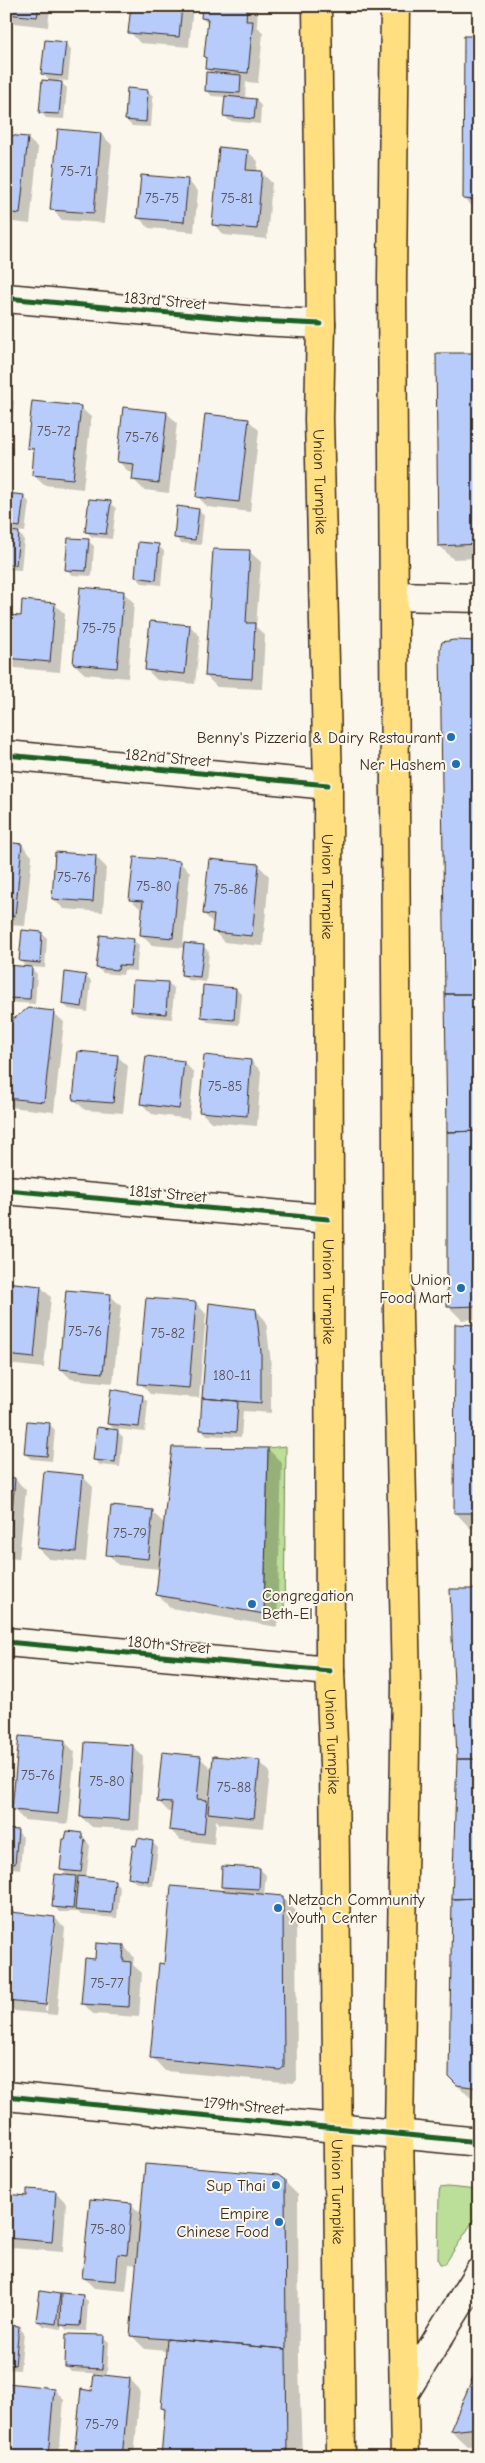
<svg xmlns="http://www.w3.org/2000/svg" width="485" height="2463" viewBox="0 0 485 2463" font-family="'Comic Neue',sans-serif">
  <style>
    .green { fill: #bbde98; stroke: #7b845b }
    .shadow { fill: #0003; fill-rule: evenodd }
    .building { fill: #b7ccfb; stroke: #3b2a1e }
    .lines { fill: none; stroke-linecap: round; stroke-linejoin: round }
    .street-casing { stroke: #3b2a1e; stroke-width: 31 }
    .primary-casing { stroke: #3b2a1e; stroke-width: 31 }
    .street { stroke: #fbf7ec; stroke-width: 28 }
    .primary { stroke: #ffdf80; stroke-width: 28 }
    .cycleway-casing { stroke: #fbf7ec; stroke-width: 8 }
    .cycleway { stroke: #1b5e20; stroke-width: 5 }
    .poi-dot { fill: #1f6fb2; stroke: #fbf7ec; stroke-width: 2 }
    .labels { text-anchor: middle; stroke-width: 4; stroke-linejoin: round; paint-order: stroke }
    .number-label { font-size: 14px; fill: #5a5255 }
    .street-label { font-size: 16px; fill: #3b2a1e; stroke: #fbf7ec }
    .poi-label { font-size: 16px; fill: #3b2a1e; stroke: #fbf7ec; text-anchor: end }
  </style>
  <rect width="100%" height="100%" fill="#fbf7ec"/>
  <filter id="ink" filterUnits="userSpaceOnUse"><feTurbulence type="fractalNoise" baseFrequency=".02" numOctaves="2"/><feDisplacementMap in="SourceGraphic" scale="10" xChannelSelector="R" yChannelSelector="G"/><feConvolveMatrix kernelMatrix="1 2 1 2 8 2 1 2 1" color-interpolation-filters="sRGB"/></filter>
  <g filter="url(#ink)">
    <path class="green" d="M286,1446L284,1614H264L268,1448Z
      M447,2187L479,2190V2212L445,2264H440L438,2260L439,2194L440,2188Z"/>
    <path class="shadow" d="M6,6H50L48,27L6,22Z
      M79,6H122L121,13L81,9Z
      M132,6H193L189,47L140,43L130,32Z
      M203,6H258L257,26L263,33L258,83L246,82L245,99L256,100L261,106L260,124L230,121L225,116L226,97L212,96L206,90L212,74L206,68L207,59L205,57L208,24L202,18Z
      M479,37V213L465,199Z
      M65,43L71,49L68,81L58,80L67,88L64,119L46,118L41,112L51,82L43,74Z
      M148,91L153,96L151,127L132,126L126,120Z
      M59,130L101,134L112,145L104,223L62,220L52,209Z
      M27,138L38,148L30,224L6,221V139Z
      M247,151L258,161L257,172H261L272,183L267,239L224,235L213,224Z
      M187,180L198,191L194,232L149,228L138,217Z
      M479,354V558L453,559L440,546Z
      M6,393L14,401L8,475H6Z
      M80,407L91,417L83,489L44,485L33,475L35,454L29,448Z
      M167,413L177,423L169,493L144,490L133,479L134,473L129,472L118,461Z
      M248,420L259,430L250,512L208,507L198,497Z
      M6,494L23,496L29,502L25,532L16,531L24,539L21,570L6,569V532L10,533L6,529Z
      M110,503L116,508L112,539L92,537L87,532Z
      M198,510L204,515L201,545L181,543L175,537Z
      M88,541L94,546L92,576L72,575L66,569Z
      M158,546L164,551L161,585L142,583L136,577Z
      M214,550L250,552L261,562L256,627L265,635L262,689L217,687L206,676Z
      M123,592L134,603L128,678L85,674L74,664Z
      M54,604L65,614L60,672L15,668L6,659L8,616L22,617Z
      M190,626L200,636L195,684L157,680L146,669Z
      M479,643V1319L462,1320L448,1306Z
      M6,844L22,845L32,856L25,926L6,925Z
      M96,857L106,867L103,912L64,909L53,899Z
      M179,862L190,872L183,944L203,946L209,952L206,982L188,980L182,975L185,948L152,945L141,935L143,911L131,900Z
      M258,865L269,876L263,946L224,942L214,931V924L204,914Z
      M41,933L47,938L45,968L30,967L37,974L35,1004L6,1002V966L28,968L20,961Z
      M133,940L139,945L136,971L124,970L123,975L103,973L97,968Z
      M85,976L91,981L88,1012L69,1009L63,1004Z
      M168,983L174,988L172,1019L138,1016L132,1011Z
      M236,989L242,995L239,1025L208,1022L202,1017Z
      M53,1012L64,1022L54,1112L10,1107L6,1103V1040L9,1019Z
      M117,1056L128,1066L123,1113L85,1110L75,1100Z
      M251,1061L261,1071L257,1126L211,1122L201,1112Z
      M184,1062L194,1073L189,1119L152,1114L142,1104Z
      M6,1283L41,1287L51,1297L44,1368L6,1364Z
      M110,1295L121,1306L113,1383L71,1379L60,1368Z
      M196,1303L206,1314L199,1398L150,1394L140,1383Z
      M256,1310L266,1321L271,1363V1413L243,1411L241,1437L207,1435L201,1429Z
      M479,1326V1528H470L455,1512Z
      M142,1396L148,1402L145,1432L115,1429L123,1437L120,1467L100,1465L94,1460L116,1431L108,1423Z
      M49,1424L55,1430L52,1461L31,1459L25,1454Z
      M268,1449L282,1463L277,1627L171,1608L157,1594L160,1569L118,1565L108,1554L152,1512L165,1524Z
      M82,1476L93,1487L86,1562L49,1559L38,1548Z
      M6,1478L15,1479L26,1490L19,1559L6,1558Z
      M479,1590V2099H472L457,2085Z
      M64,1741L75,1752L68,1824L24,1820L13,1809Z
      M133,1746L143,1757L139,1830L92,1827L81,1817Z
      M200,1758L211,1768L208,1803L210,1805L259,1761L270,1772L264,1828L220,1824L216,1820L214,1844L181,1840L170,1830L172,1812H169L158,1801Z
      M6,1830L17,1831L23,1837L20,1869L6,1867Z
      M82,1834L90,1846L86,1878L114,1881L120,1887L117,1918L81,1915L78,1912H59L54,1906L69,1877L61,1869Z
      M152,1842L158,1848L153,1886L135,1882L129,1876Z
      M260,1869L266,1875L264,1895L282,1897L296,1911L297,2080L294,2083L165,2071L152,2057L165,1965L227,1892L222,1887Z
      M6,1871L13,1877L9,1913H6Z
      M55,1918L65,1928L57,2015L15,2011L6,2003V1977ZM53,1926H55L47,2011H45Z
      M124,1946L134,1957L133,1965L142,1973L139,2017L93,2014L83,2003L96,1960Z
      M284,2181L298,2195L299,2364L302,2457H162L166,2412L162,2408L167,2351L145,2349L131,2335L137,2265L129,2264L126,2291L94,2288L84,2278L131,2204L142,2215Z
      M56,2192L66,2203L63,2252L12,2248L6,2242V2195L28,2197Z
      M59,2295L62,2298L82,2296L88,2301L86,2331L67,2330L62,2325L61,2329L43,2326L37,2321Z
      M6,2326L19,2327L24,2333L20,2370L6,2369Z
      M103,2337L109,2342L107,2374L71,2372L66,2366Z
      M479,2366V2445L467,2446L451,2431Z
      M95,2376L130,2379L140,2390L134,2457H76L93,2392Z
      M8,2385L54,2389L64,2400L59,2457H6Z"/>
    <path class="building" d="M6,6H39L37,17L6,14Z
      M131,6H182L179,37L128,33Z
      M202,6H247L246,21H253L248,73L205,69L206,57H204L208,19L201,18Z
      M464,36H479V200L463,199Z
      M45,40L66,42L62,76L41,74Z
      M206,72L241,75L240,93L205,91Z
      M42,80L62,82L59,114L39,113Z
      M127,88L148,90L146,122L125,120Z
      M225,96L256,99L254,119L223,116Z
      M58,129L101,133L94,213L50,210Z
      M6,135L28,137L20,214L6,212Z
      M219,147L248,150L246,170L262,171L257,229L212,225Z
      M141,175L188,179L184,222L137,218Z
      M436,353H479V544L438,546Z
      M32,401L81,406L73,479L32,475L34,449L27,448Z
      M123,407L167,412L159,483L132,480L134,464L117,462Z
      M205,414L249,419L239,502L196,497Z
      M6,493L24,495L20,527L6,525Z
      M89,499L111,501L106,534L85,532Z
      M177,506L199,509L195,540L174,538Z
      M6,531L19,532L16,565H6Z
      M68,538L89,539L86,571L65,570Z
      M138,542L159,544L156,580L135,577Z
      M213,549L250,550L246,623H255L252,679L205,676Z
      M80,587L124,591L117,668L73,664Z
      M22,600L55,603L50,662L6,658L7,615L21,616Z
      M150,621L190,625L185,674L145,670Z
      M454,640L479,641V994H445L440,649L442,642Z
      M6,842L22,844L15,916H6Z
      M55,852L96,855L93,902L52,899Z
      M134,857L180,861L173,938L140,935L143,901L129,900Z
      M209,859L259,864L252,936L212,932L214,915L203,914Z
      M22,930L42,932L40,963L19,961Z
      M100,935L134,939L130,966L119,965L118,970L96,968Z
      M184,943L204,945L200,977L181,975Z
      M6,965L32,967L30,999L6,998Z
      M65,972L86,975L82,1007L62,1004Z
      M133,980L168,982L166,1014L131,1011Z
      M203,985L236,988L234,1020L201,1017Z
      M445,994H479V1131L447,1132Z
      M28,1008L54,1011L44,1102L6,1098L7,1018H15Z
      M78,1051L118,1055L113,1103L73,1100Z
      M204,1055L251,1060L247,1116L199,1112Z
      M146,1056L184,1061L179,1109L140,1104Z
      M479,1131V1306L447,1307V1132Z
      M6,1282L41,1286L34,1358L6,1355Z
      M66,1290L111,1294L103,1373L59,1369Z
      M146,1298L196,1302L189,1388L138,1384Z
      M209,1303L256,1309L261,1352V1403L202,1398Z
      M455,1324L479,1325V1513H454Z
      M111,1389L143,1395L139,1427L107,1424Z
      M202,1398L238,1401L236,1432L200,1430Z
      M27,1421L50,1423L47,1456L24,1454Z
      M97,1427L118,1430L115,1462L93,1460Z
      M172,1447L268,1448L264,1614L156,1595Z
      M44,1471L83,1475L76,1552L37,1548Z
      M6,1477L15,1478L9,1549H6Z
      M111,1506L153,1510L148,1559L106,1555Z
      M450,1589H479V1759H457Z
      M19,1736L65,1740L58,1814L12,1810Z
      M85,1742L133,1745L129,1820L80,1817Z
      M162,1752L201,1756L197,1799L207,1800L204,1834L169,1830L172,1803L157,1802Z
      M213,1756L260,1760L254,1818L208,1813Z
      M457,1759H479V1898L452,1899Z
      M6,1829L18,1830L15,1864L6,1863Z
      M67,1831L82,1833V1839L85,1840L81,1872L60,1870L63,1839H65Z
      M138,1838L153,1841L148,1881L128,1877L133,1845L136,1846Z
      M222,1866L260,1868L259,1889L221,1887Z
      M55,1874L76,1876L73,1909L52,1907Z
      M78,1876L115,1880L112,1913L75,1910Z
      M171,1886L283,1896L284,2067L280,2070L150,2058L159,1963L164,1964Z
      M479,1898V2088L457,2085L449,2077L452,1899Z
      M11,1912L55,1917L46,2005L6,2001V1963Z
      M96,1943L124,1945L123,1961L131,1962L129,2007L81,2004L85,1958L95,1959Z
      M145,2164L278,2175L285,2180L286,2349L130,2336Z
      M27,2189L56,2191L52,2242L6,2238V2194L27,2196Z
      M90,2199L132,2203L127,2255L118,2254L116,2281L82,2278Z
      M40,2291L60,2294L56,2324L36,2321Z
      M61,2293L83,2295L80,2326L60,2325Z
      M6,2325L19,2326L15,2365L6,2364Z
      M66,2334L104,2335L102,2369L65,2367Z
      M167,2339L286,2349L287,2457H161L165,2409L161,2408Z
      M479,2363V2428L450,2431L458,2412Z
      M94,2374L130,2378L122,2457H74L81,2389L92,2391Z
      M7,2383L54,2388L48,2457H6Z"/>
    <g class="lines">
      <g class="street-casing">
        <path id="street" d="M6,298L258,321L321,324
          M395,596L479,598
          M6,755L328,785
          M6,1190L328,1219
          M6,1642L330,1671
          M6,2096L479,2142
          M405,2392L479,2272"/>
      </g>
      <g class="primary-casing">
        <g id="primary">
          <path id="s1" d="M317,6L321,324L319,419L328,785L330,1671L334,1766L341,2457"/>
          <path d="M395,6L392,280L398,1316L406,1685L399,2133L405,2457"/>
        </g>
      </g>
      <use href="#street" class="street"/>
      <use href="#primary" class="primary"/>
      <g class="cycleway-casing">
        <path id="cycleway" d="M6,298L258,321L321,324
          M6,755L328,785
          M6,1190L328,1219
          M6,1642L330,1671
          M6,2096L479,2142"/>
      </g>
      <use href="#cycleway" class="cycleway"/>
    </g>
  </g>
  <g class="poi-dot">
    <circle cx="451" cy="737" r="5"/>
    <circle cx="456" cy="764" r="5"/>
    <circle cx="461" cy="1288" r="5"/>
    <circle cx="252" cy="1604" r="5"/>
    <circle cx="278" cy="1908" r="5"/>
    <circle cx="276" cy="2185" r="5"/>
    <circle cx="279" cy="2222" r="5"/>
  </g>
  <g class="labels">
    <g class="number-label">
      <text x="76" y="176">75-71</text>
      <text x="162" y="203">75-75</text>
      <text x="237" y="203">75-81</text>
      <text x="54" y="436">75-72</text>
      <text x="142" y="442">75-76</text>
      <text x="99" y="633">75-75</text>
      <text x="74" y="882">75-76</text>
      <text x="154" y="891">75-80</text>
      <text x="231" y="894">75-86</text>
      <text x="225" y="1091">75-85</text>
      <text x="85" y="1336">75-76</text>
      <text x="168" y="1338">75-82</text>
      <text x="232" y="1380">180-11</text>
      <text x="130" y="1538">75-79</text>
      <text x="38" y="1780">75-76</text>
      <text x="107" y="1786">75-80</text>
      <text x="234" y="1792">75-88</text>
      <text x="107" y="1988">75-77</text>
      <text x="108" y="2234">75-80</text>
      <text x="102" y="2429">75-79</text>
    </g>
    <g class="street-label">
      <text transform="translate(165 300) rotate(5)" y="6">183rd Street</text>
      <text dy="6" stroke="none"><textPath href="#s1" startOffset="476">Union Turnpike</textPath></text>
      <text transform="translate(168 757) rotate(5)" y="6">182nd Street</text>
      <text dy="6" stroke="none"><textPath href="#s1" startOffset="881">Union Turnpike</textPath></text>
      <text transform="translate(168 1193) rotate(5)" y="6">181st Street</text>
      <text dy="6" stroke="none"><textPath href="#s1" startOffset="1286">Union Turnpike</textPath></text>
      <text transform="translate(169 1644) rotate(5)" y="6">180th Street</text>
      <text dy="6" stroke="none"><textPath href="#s1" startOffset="1736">Union Turnpike</textPath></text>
      <text transform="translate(244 2105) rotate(5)" y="6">179th Street</text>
      <text dy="6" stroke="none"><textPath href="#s1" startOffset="2186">Union Turnpike</textPath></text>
    </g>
    <g class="poi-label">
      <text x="441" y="743">Benny's Pizzeria &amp; Dairy Restaurant</text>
      <text x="446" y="770">Ner Hashem</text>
      <text x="451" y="1285">Union<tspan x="451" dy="18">Food Mart</tspan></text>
      <text x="262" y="1601" text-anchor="start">Congregation<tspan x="262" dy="18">Beth-El</tspan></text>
      <text x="288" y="1905" text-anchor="start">Netzach Community<tspan x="288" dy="18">Youth Center</tspan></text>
      <text x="266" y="2191">Sup Thai</text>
      <text x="269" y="2219">Empire<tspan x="269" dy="18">Chinese Food</tspan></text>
    </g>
  </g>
  <rect width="485" height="2463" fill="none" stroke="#fbf7ec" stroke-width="25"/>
  <rect x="12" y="12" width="460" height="2438" fill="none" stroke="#3b2a1e" stroke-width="2" filter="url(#ink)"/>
</svg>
